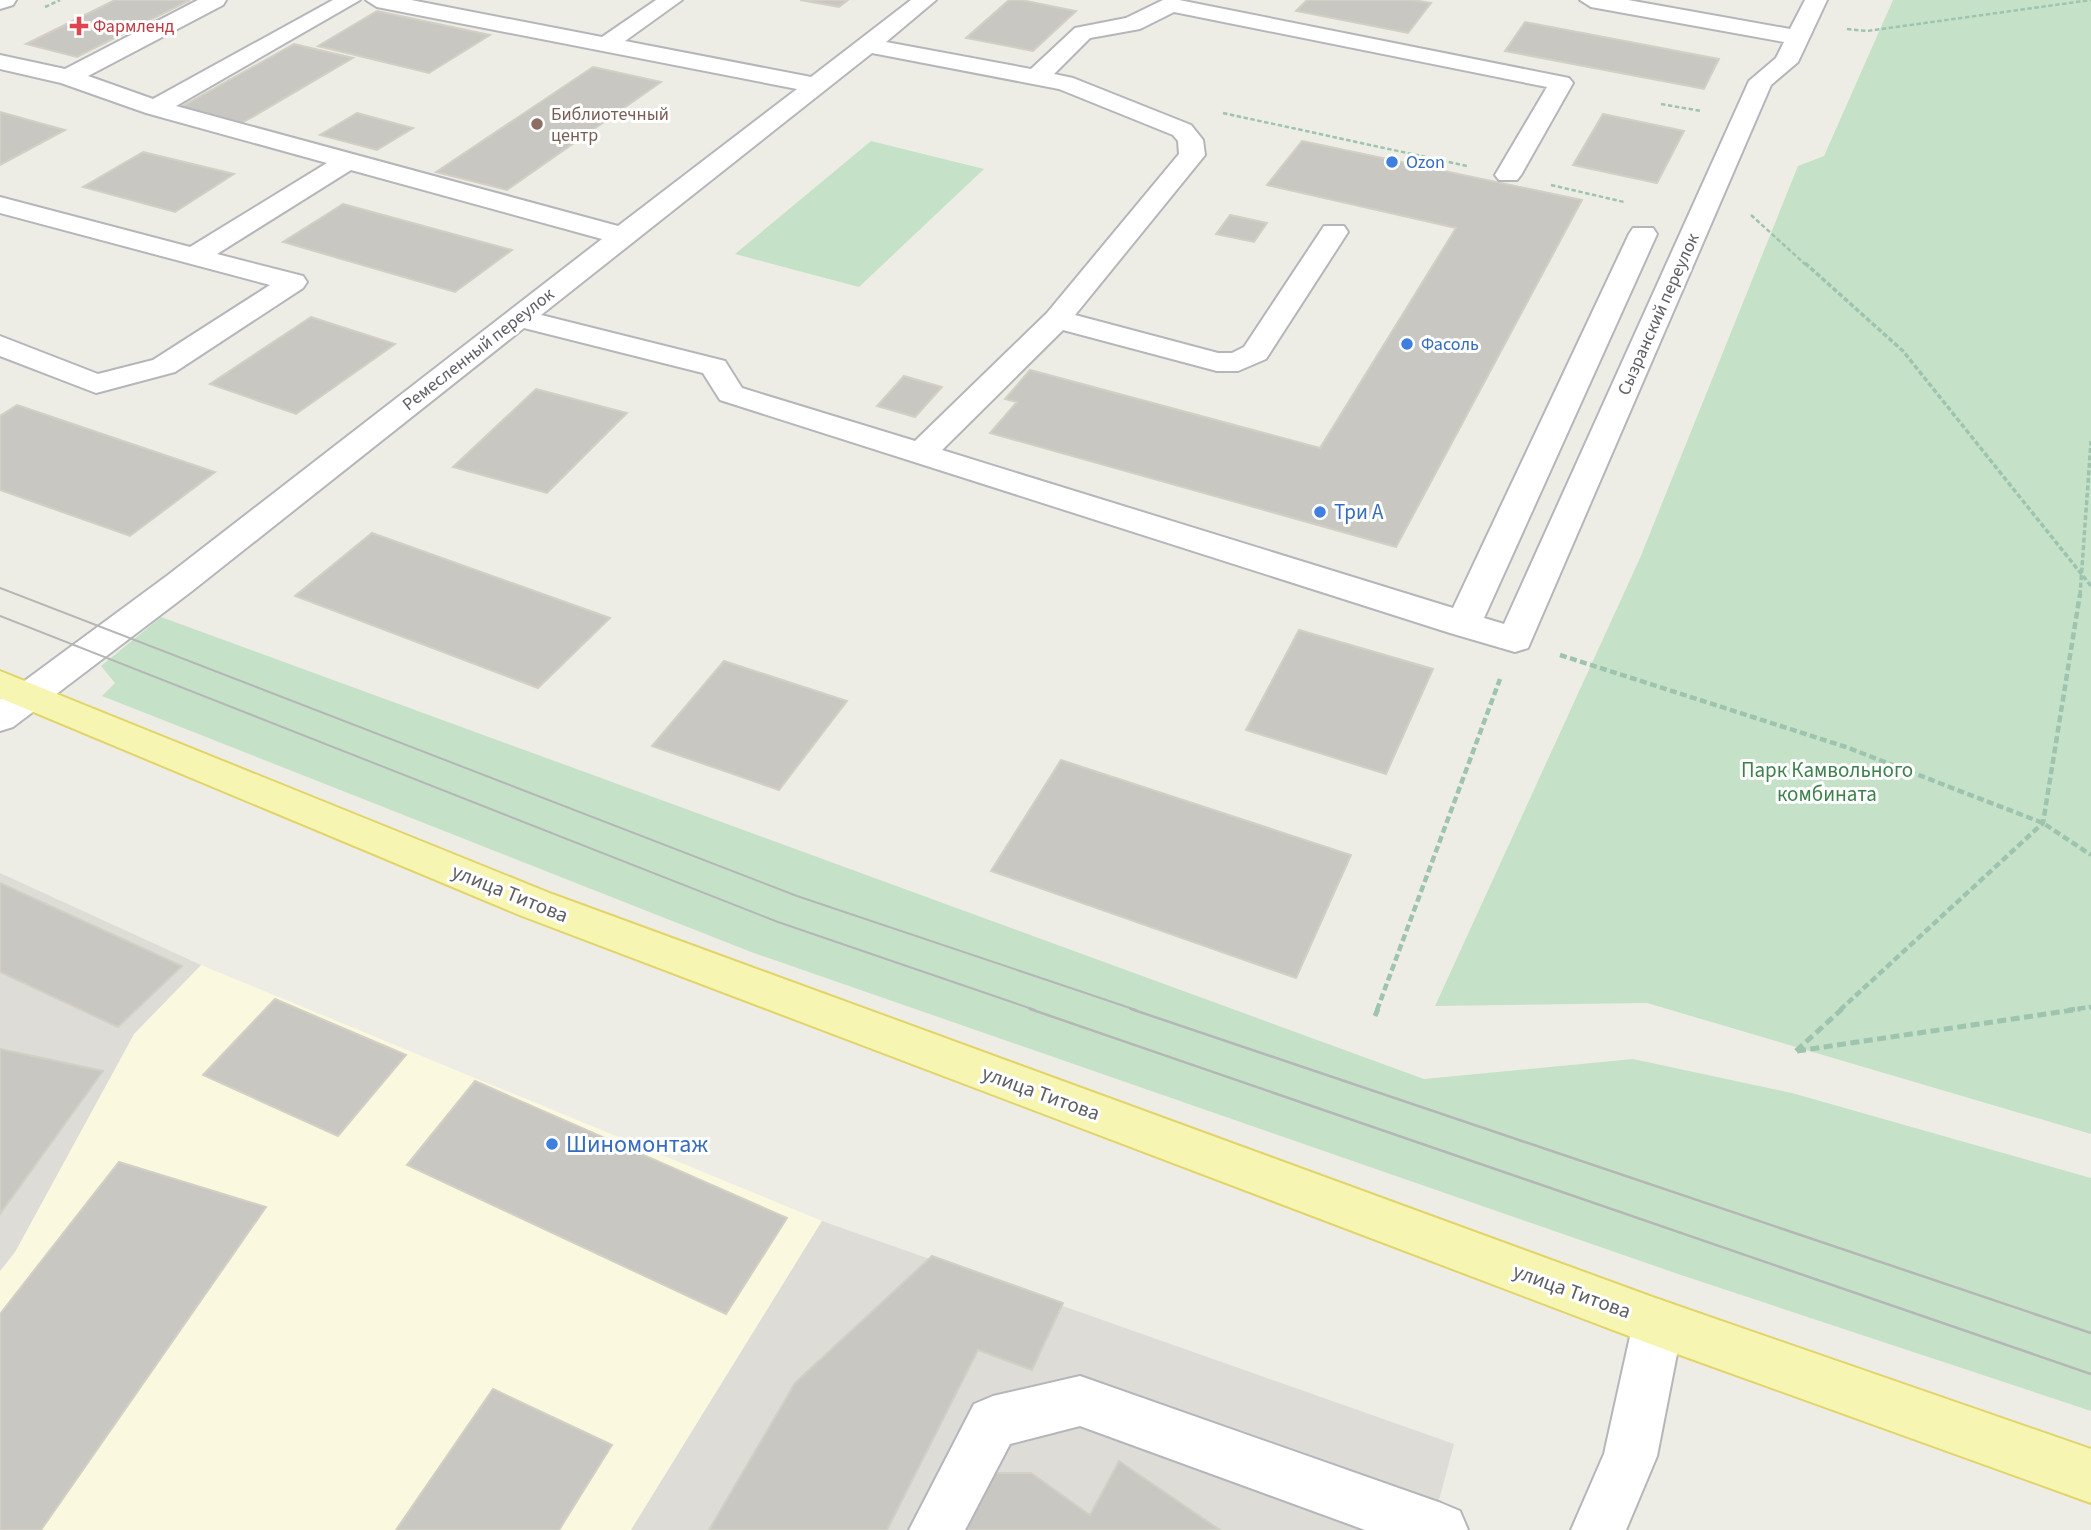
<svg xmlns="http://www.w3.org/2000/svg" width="2091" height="1530" viewBox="0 0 2091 1530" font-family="'Source Sans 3',sans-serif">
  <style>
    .commercial { fill: #faf8de }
    .industrial { fill: #dddcd7 }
    .green { fill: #c5e2c9 }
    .building { fill: #c9c7c2; stroke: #d2d0c4; stroke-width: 2 }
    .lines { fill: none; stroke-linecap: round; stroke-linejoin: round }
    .minor-casing { stroke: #b5b6bb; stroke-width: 4 }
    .major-casing { stroke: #e2d46a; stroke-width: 4 }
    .path-far3 { stroke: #9ec3af; stroke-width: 2.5; stroke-dasharray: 4.5 2.5; stroke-linecap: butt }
    .path-far2 { stroke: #9ec3af; stroke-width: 3.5; stroke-dasharray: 5 2.5; stroke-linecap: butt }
    .path-far1 { stroke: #9ec3af; stroke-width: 4.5; stroke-dasharray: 7 3.5; stroke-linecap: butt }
    .path { stroke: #9ec3af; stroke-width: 5; stroke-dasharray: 9 4.5; stroke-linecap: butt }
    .minor { fill: #fff; fill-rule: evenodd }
    .major { fill: #f6f6b2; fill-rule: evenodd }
    .tram-far1 { stroke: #b5b6b6; stroke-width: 2 }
    .tram { stroke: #b5b6b6; stroke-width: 2.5 }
    .health-dot { fill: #e0444e; stroke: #fff; stroke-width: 2.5 }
    .education-dot { fill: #8d6e63; stroke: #fff; stroke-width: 2.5 }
    .shop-dot { fill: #3f7fe0; stroke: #fff; stroke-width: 2.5 }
    .labels { text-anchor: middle; stroke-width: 6; stroke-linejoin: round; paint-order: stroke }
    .far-health-label { font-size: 18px; fill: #be3a42; stroke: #fff; text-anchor: start }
    .far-education-label { font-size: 18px; fill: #785e54; stroke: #fff; text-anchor: start }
    .far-shop-label { font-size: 18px; fill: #366cbe; stroke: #fff; text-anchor: start }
    .far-street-label { font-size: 18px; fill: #5d5f64; stroke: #fff }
    .shop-label { font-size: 21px; fill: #366cbe; stroke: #fff; text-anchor: start }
    .park-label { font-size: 21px; fill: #3f814d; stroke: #fff }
    .street-label { font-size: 21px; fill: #5d5f64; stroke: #fff }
    .near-shop-label { font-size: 24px; fill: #366cbe; stroke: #fff; text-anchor: start }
  </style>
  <rect width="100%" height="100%" fill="#eeede5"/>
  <path class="commercial" d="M201,965L822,1221L631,1530H0V1271L15,1252L134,1034Z"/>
  <path class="industrial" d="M0,873L201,965L134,1034L15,1252L0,1271Z
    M822,1221L1454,1444L1431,1530H631Z"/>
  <path class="green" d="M1893,0H2091V1134L1647,1003L1435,1006L1640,558L1798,166L1824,156Z
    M871,141L984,169L859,287L735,254Z
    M161,617L1424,1079L1633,1059L1792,1093L2091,1178V1411L1678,1274L751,952L102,696L115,683L101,666Z"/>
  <path class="building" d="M115,0H190L77,57L26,44Z
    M800,0H848L839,7Z
    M1009,0H1021L1076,11L1033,51L966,38Z
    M1307,0H1413L1431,3L1408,33L1296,11Z
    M377,11L490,35L429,73L318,46Z
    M1525,22L1719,59L1704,89L1505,51Z
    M294,44L353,58L242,123L181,107Z
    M593,67L661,82L507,190L436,172Z
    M0,112L65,130L0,165Z
    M357,113L413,128L377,150L320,135Z
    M1603,114L1684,131L1657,183L1573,165Z
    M1302,141L1582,200L1396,547L990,433L1017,402L1005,399L1030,370L1320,448L1456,228L1267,185Z
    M143,152L234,174L175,212L83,187Z
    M343,204L512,250L455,292L283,242Z
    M1230,215L1267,223L1254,242L1216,234Z
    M311,317L395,344L296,414L210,384Z
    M904,376L942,387L915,417L877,406Z
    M536,389L627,413L547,493L453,467Z
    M17,405L215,472L130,536L0,490V416Z
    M372,533L610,618L538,688L295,596Z
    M1299,630L1433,669L1386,774L1246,730Z
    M724,661L847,701L779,790L652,746Z
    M1061,760L1351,855L1296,978L991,871Z
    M0,883L182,966L118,1027L0,972Z
    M275,999L406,1055L338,1136L203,1075Z
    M0,1049L103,1071L0,1214Z
    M475,1081L787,1218L726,1314L407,1165Z
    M119,1162L266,1207L41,1530H0V1314Z
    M932,1256L1063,1303L1032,1370L978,1350L887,1530H709L795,1383Z
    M493,1389L612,1445L559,1530H396Z
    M1119,1461L1220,1530H953L973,1495L995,1473H1031L1090,1515Z"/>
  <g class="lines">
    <g class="minor-casing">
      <path id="minor" d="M0,0H16L13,5L0,9Z
        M198,0H226L223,5L88,76L153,99L333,0H360L176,106L618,226L797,89L377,7L366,0H411L602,37L656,0H682L625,41L811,77L911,0H936L886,42L1031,69L1075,28L1126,18L1163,0H1179L1569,78L1573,83L1521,175L1517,180H1499L1495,175L1547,87L1174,12L1140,29L1090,38L1054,74L1073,78L1191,125L1203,140L1205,155L1075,315L1218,353H1232L1244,347L1324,226H1344L1348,232L1266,359L1238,371H1217L1063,330L942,450L1453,608L1629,234L1633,228H1653L1657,234L1484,618L1504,624L1749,81L1776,58L1784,42L1591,7L1580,0H1628L1790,29L1805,0H1827L1798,62L1771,85L1528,648L1515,652L1450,633L720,400L703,373L524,328L192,591L13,727L0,731V699L168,575L602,239L351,170L217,254L303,276L307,282L303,288L175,372L96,393L0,356V336L98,374L153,360L270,285L0,213V197L190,247L327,163L146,113L61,83L0,69V55L65,69ZM872,53L1059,89L1173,135L1178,141L1179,154L1047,313L915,441L742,388L725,361L541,315Z
        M1658,1299L1676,1306L1683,1323L1657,1456L1626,1530H1571L1604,1454L1633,1323L1640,1306Z
        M1080,1376L1441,1503L1460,1511L1468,1530H1365L1080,1426L1010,1444L965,1530H909L974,1404L993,1396Z"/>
    </g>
    <g class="major-casing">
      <path id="major" d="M0,671L552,894L1658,1299L2091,1449V1503L1658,1347L522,916L0,698Z"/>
    </g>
    <path class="path-far3" d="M45,7L60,0
      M1847,29L1867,31L2091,0
      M1661,104L1701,111
      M1223,113L1467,166
      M1551,185L1624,202
      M1751,215L1806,265"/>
    <path class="path-far2" d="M1805,263L1903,351L2091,586
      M2080,595L2091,441"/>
    <path class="path-far1" d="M1560,655L1846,747L2043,823L2091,855
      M1377,1010L1500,679
      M1840,1010L2043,823L2080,594
      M2068,1010L2091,1007"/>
    <path class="path" d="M1375,1016L1378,1009
      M1796,1051L1842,1009
      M1797,1051L2080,1009"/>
    <use href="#minor" class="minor"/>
    <use href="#major" class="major"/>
    <path class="tram-far1" d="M0,588L797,896L1136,1010
      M0,616L778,922L1035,1010"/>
    <path class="tram" d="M1030,1009L2091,1374
      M1131,1009L2091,1333"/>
  </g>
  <path class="health-dot" d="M75.5 15.5h7v7h7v7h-7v7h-7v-7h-7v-7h7z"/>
  <circle class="education-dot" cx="537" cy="124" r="7"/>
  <g class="shop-dot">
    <circle cx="1392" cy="162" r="7"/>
    <circle cx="1407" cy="344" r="7"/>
    <circle cx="1320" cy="512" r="7"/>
    <circle cx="552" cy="1144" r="7"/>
  </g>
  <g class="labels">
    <g class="far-health-label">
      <text x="93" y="32">Фармленд</text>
    </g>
    <g class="far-education-label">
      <text x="551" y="120">Библиотечный<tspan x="551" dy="21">центр</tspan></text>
    </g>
    <g class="far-shop-label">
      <text x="1406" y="168">Ozon</text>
      <text x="1421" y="350">Фасоль</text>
    </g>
    <g class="far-street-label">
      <text transform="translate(1658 314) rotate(-66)" y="6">Сызранский переулок</text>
      <text transform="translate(478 349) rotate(-38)" y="6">Ремесленный переулок</text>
    </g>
    <g class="shop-label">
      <text x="1334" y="519">Три А</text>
    </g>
    <g class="park-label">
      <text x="1827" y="777">Парк Камвольного<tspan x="1827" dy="24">комбината</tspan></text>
    </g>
    <g class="street-label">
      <text transform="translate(510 893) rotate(22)" y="7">улица Титова</text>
      <text transform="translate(1041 1093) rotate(20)" y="7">улица Титова</text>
      <text transform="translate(1572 1291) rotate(20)" y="7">улица Титова</text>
    </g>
    <g class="near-shop-label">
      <text x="566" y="1152">Шиномонтаж</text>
    </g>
  </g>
</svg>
